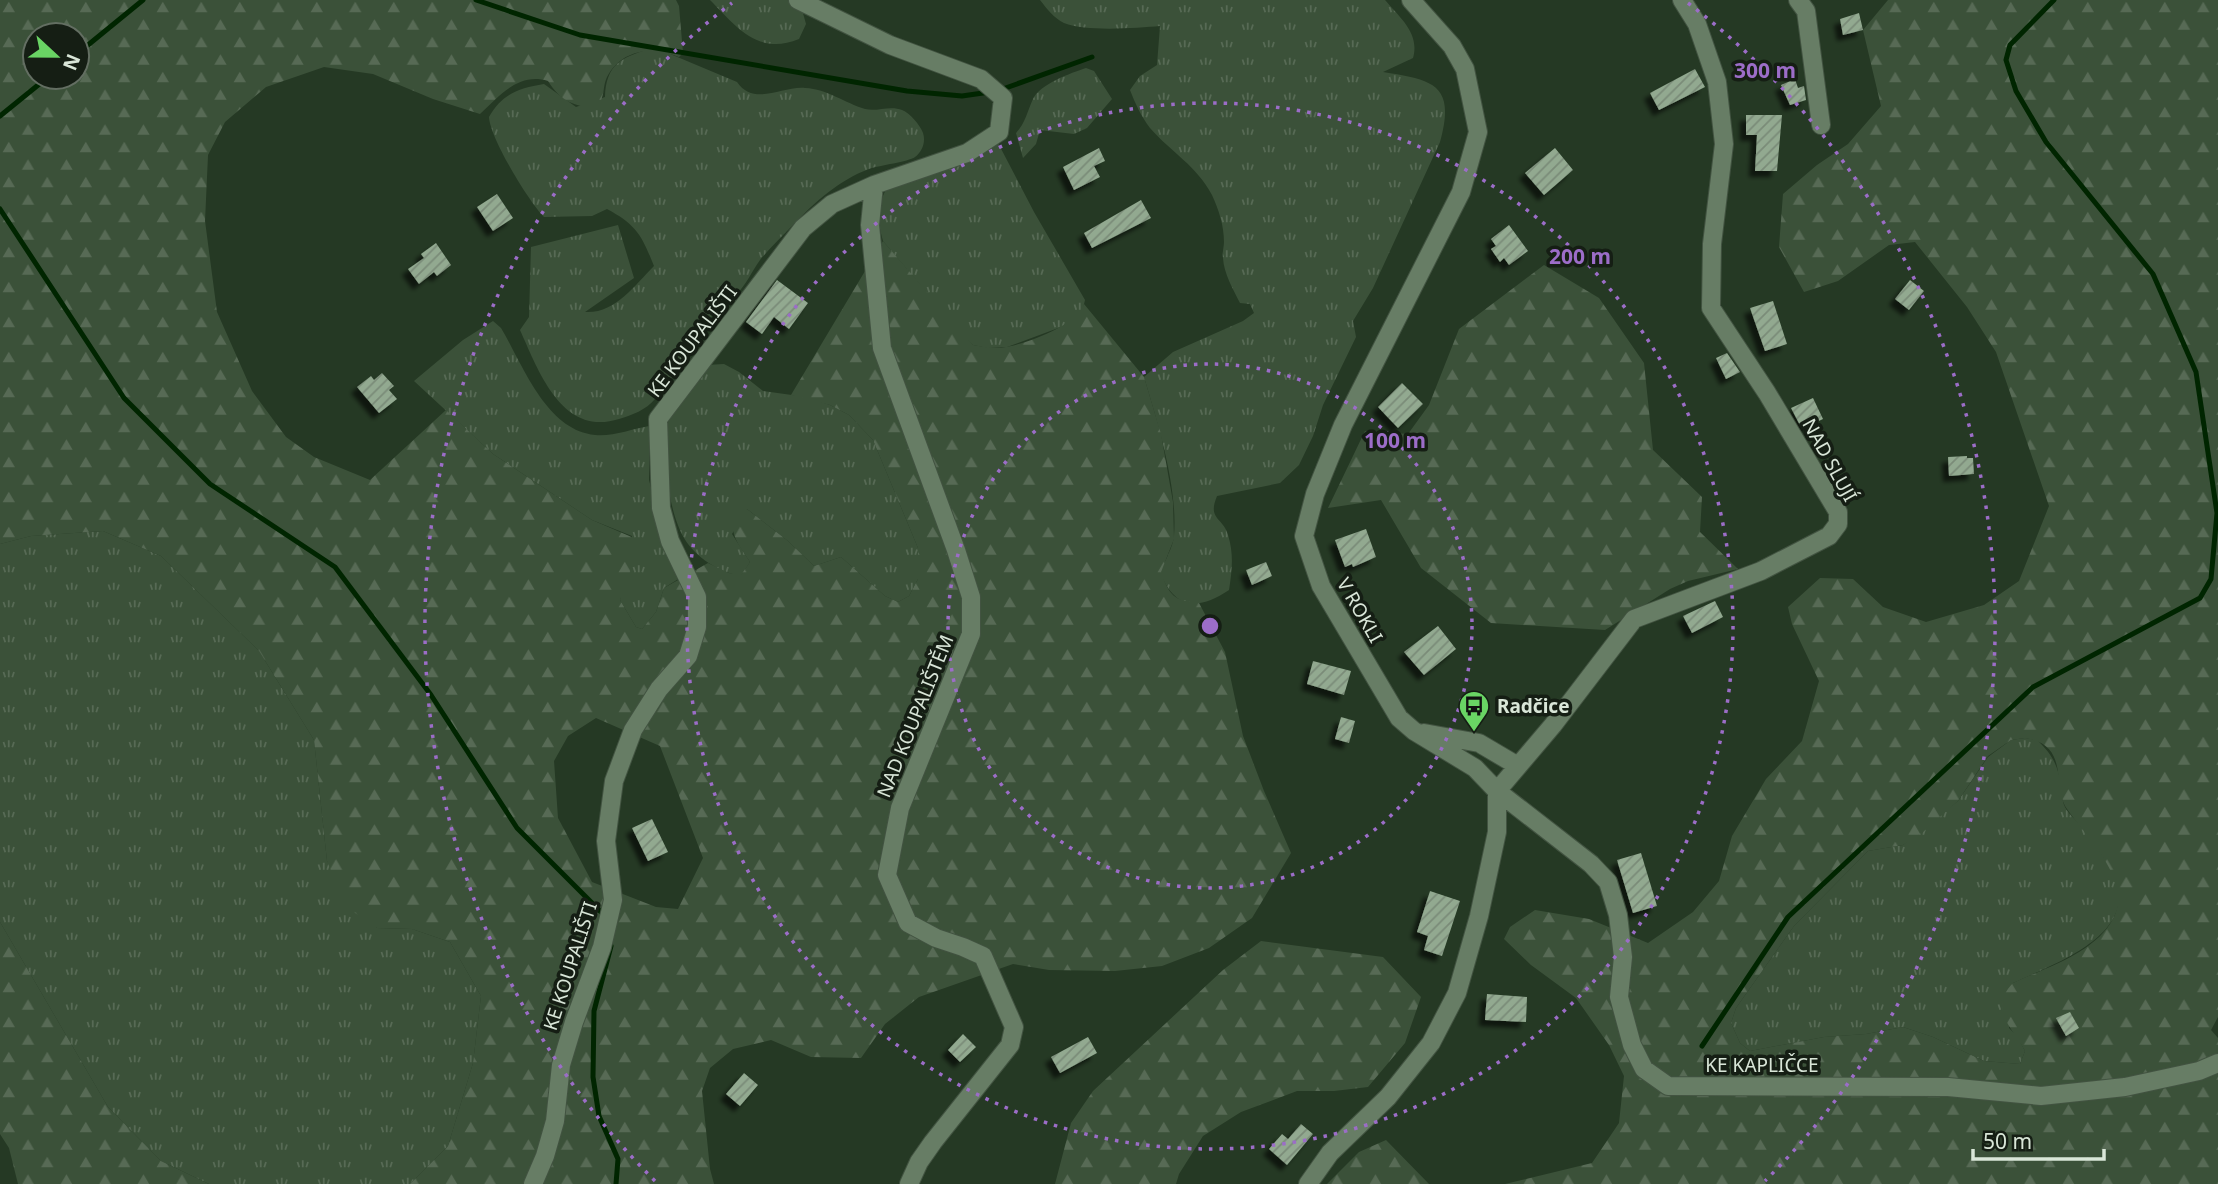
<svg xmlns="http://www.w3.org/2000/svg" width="2218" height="1184" viewBox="0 0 2218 1184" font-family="'Noto Sans',sans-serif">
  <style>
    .grass { fill: url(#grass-tufts) }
    .forest { fill: url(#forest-firs); fill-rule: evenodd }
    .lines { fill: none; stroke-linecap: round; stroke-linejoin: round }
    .stream { stroke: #002500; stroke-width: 5 }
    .building { fill: url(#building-hatch); filter: url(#shadow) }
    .minor-casing { stroke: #425341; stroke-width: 20 }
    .minor { stroke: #677d65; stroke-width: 18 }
    .ring { fill: none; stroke: #9c6dc8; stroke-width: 3.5; stroke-dasharray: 3.5 7 }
    .labels { text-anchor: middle; stroke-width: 7; stroke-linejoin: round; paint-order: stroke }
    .street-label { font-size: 19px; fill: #d9e6d8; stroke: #151e14 }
    .poi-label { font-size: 19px; font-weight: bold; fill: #d9e6d8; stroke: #151e14; text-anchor: start }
    .centre { fill: #9c6dc8; stroke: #151e14; stroke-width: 3.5 }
    .ring-label { font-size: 21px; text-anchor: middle; font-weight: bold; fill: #9c6dc8; stroke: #151e14; stroke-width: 7; stroke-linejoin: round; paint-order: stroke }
  </style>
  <defs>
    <pattern id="grass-tufts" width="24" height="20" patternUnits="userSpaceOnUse" patternTransform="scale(1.75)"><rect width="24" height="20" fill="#3b5139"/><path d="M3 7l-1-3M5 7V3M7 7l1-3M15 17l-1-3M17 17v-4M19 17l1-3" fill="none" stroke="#576a55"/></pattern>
    <pattern id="forest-firs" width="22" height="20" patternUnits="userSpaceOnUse" patternTransform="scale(1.75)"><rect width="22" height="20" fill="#3b5139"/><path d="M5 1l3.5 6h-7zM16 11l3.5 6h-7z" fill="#576a55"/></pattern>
    <pattern id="building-hatch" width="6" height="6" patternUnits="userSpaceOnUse" patternTransform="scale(1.75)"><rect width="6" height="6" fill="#92a990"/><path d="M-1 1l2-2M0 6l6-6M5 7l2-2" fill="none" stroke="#7a8b78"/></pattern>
    <filter id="shadow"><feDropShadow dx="-6" dy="6" stdDeviation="2" flood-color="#0009"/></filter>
  </defs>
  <rect width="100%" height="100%" fill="#253924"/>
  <path class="grass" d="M710,0H794L801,6L806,24L799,39C757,56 736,26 710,0Z
    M1040,0H1385C1400,18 1420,33 1413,58L1383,72C1433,80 1456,84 1440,142L1373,288L1353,321L1356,337L1323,405L1313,436L1299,465L1280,483L1217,496C1207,520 1223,517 1228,535C1234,554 1232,571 1229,590C1198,611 1174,609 1160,572C1165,561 1173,547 1174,536C1178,487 1158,424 1144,377L1173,352L1243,321L1254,313L1250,304L1240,303C1233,289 1224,274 1223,258C1222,253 1224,247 1224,242C1224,226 1219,210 1212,195C1196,165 1172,153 1150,128C1141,116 1135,103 1130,90L1140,76L1157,65L1160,26C1136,28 1087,32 1064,23C1054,18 1047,9 1040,0Z
    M650,49L663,51L737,82C754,107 782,86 805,88C827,89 845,103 865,109C877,112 890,105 902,110C910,113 920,125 923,133C926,142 922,152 915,157C908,162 880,165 869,169C839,180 815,202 793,225C782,236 770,248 760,260C752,271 746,285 736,295C729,302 719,308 712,316C705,325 699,337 693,347C681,365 669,383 655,399C646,410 632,415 619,419C562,437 539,372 520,330L529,317L531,247L618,225L634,278L585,312C615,314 634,286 654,266C642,236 637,225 607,209L592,216L544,217C529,202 490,138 489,117C502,94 519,88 544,84L576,107L605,97C606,65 621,57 650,49Z
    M1086,68L1094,71L1112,99L1087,128L1074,134L1040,130L1036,144L1023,158L1016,133C1026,122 1027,112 1033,99C1040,84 1071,73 1086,68Z
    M998,143L1034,212L1085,300L1082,312L1069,324L1007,347L988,348L973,345L962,334L883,241C877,221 877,202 889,185Z
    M493,321L501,328C523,365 546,430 595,435C612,437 632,429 649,426V480L663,535L683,576L664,588L656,612L642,629L636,627L620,600L632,536L592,520L493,454L414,381L463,340Z
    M724,364L739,372L763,391L806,397L830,405L849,415L873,440L918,548V579L909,596L898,602L885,596L841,557L814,566L788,541L747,509L732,534L750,562L741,576C719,572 696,558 684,538C667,509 658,438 673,407C681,392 697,378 707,365Z
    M103,531L161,556L259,651L314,740L327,861L377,928L412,929L450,942L481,996L473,1063L448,1146L410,1184H209L161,1161L108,1107L0,922V544L31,536Z
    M2025,738L2037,740C2052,754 2058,765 2061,786C2062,793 2062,801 2065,807C2068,813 2075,819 2079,824C2091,838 2104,856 2113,873C2143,934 2054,964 2013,983L2009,1028L2017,1036L2025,1051L2020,1064L1984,1061L1933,1037L1903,1027L1866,1034L1824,1037L1750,1051L1740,1043L1731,1023L1736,1008L1794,926L1868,851L1903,845L1958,801L1988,757L2011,740Z"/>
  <path class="forest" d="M0,0H676L679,6L683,53L679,57C652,46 622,49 607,77C602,88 606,94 597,108C575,107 560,101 548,81C519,72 500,95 480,114L433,99L373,74L324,67L266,87L225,122L208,155L205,221L217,312L252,391L286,437L314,457L370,480L446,410L493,454L592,520L641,541L620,600L636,627L642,629L656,612L664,588L708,563L729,573L741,575L750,562C738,544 727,532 736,511L747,509L788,541L814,566L841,557L885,596L898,602L909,596L918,579V548L873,440L849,415L830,405L791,395L883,241L973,345C984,347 995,349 1006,347C1026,344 1079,324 1084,304L1144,377L1161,434L1173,502L1174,539L1161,572C1169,595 1174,601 1199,603L1225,652L1243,736L1264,791L1291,853L1252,918L1209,948L1162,966L1115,971L1049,970L1013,964L919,997L885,1024L861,1058L811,1057L771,1040L733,1049L710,1068L702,1091L710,1169L714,1184H410L448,1146L473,1063L481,996L450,942L412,929L377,928L345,906L327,861L314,740L259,651L161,556L103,531L31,536L0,544ZM35,35H77V77H35ZM596,718L660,746L703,858L678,909L656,907L592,882L558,818L554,761L568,736Z
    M1888,0H2218V1017L2211,1030L2218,1038V1184H1505L1592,1163L1619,1123L1624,1076L1609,1045L1576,998L1531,965L1504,939L1510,927L1535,910L1589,919L1648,943L1693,912L1719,881L1732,836L1766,779L1802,741L1819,681L1792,624L1788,607L1820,578L1853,579L1883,607L1926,622L1984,605L2019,581L2049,506L1996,352L1967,307L1915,242L1889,245L1838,281L1804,292L1779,247L1783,194L1817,165L1848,144L1881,106L1863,30ZM2025,738C2071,745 2051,786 2067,809C2086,837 2132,879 2114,917C2096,953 2047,967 2013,983C1988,1009 2012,1027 2025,1051L2020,1064L1984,1061L1933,1037L1903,1027L1866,1034L1824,1037L1750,1051L1740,1043L1731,1023L1736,1008L1794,926L1868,851L1903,845L1923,832L1958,801L1988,756L2011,740Z
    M1544,265L1599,298L1644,363L1653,450L1702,497L1700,532L1738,569L1688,581L1670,589L1605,630L1491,623L1421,568L1381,500L1328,508L1365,431L1408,434L1429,405L1459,329Z
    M0,922L108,1107L161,1161L209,1184H18L9,1148L0,1134Z
    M1261,941L1383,957L1421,997L1405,1043L1368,1087L1334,1091H1297L1241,1112L1203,1136L1179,1174L1176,1184H1055L1071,1123L1093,1091L1223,970Z
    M1386,1140L1429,1184H1327L1359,1152Z"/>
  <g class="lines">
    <path class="stream" d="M476,0L580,35L907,91L962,96L990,92
      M77,54L143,0
      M1000,90L1092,57
      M0,116L48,77
      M0,209L124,398L210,484L335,567L431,695L517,828L605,916
      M611,946L594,1011L593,1077L599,1116L618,1159L616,1184
      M1702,1046L1788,917L2033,687L2200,598L2211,579L2217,513L2196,372L2153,274L2046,142L2016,91L2006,60L2010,45L2054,0"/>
  </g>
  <path class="building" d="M1859,13L1863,30L1843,35L1840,19Z
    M1695,69L1705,87L1659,110L1650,93Z
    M1795,79L1798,88L1804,86L1806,100L1790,105L1781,85Z
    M1746,115H1782L1777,171H1755L1757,135H1746Z
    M1099,148L1105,161L1094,166L1100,177L1074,190L1063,167Z
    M1555,148L1573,170L1544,195L1525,173Z
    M497,194L513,218L493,231L477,207Z
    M1141,200L1151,218L1092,248L1084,233Z
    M1509,225L1528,251L1509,265L1504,258L1500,262L1491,249L1496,246L1491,239Z
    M436,243L451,265L437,276L434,272L419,284L408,269L424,258L421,254Z
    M777,280L808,303L789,329L774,317L762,334L746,322Z
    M1910,280L1924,291L1909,310L1895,299Z
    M1773,301L1787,344L1765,351L1750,308Z
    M1727,353L1740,372L1726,379L1716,358Z
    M382,373L394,386L389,390L397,399L379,413L357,387L371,376L374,380Z
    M1402,383L1423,404L1398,428L1378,407Z
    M1813,398L1823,419L1802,429L1791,408Z
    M1967,456V458H1973L1974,474L1949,476L1948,457Z
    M1366,529L1376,557L1353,567L1352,564L1345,567L1335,540Z
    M1266,562L1272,576L1252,585L1246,570Z
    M1715,601L1723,617L1692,633L1683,616Z
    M1438,626L1456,649L1424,675L1404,652Z
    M1313,661L1351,671L1344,695L1307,684Z
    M1341,717L1355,721L1349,743L1335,739Z
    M652,819L668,852L648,861L632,828Z
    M1641,853L1657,906L1633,913L1617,860Z
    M1430,891L1460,901L1442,956L1424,950L1428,936L1417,932Z
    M1487,994L1527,997L1526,1022L1485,1020Z
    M2070,1012L2079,1028L2066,1036L2056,1018Z
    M963,1034L976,1047L960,1062L948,1050Z
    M1088,1037L1097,1053L1060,1073L1051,1057Z
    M744,1073L758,1085L740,1106L726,1094Z
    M1301,1124L1313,1134L1287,1165L1269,1149L1282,1134L1288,1139Z"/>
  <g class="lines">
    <g class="minor-casing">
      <path id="minor" d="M1411,0L1452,46L1465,69L1478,132L1461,192L1343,425L1315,494L1304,536L1321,586L1399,718L1414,731L1475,768L1497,791L1591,864L1608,882L1618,915L1623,957L1619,997L1632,1045L1644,1069L1668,1086L1948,1087L2041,1096L2125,1087L2199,1071L2218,1063
        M1798,0L1806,11L1821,125
        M874,185L870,225L882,348L956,550L971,597V634L900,808L887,875L908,923L936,938L963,947L983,956L1014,1027L1010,1045L933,1142L919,1162L909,1184
        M1424,733L1479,743L1518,766
        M1497,791L1553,725L1634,619L1761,571L1829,536L1838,524V512L1767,393L1711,308L1712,244L1724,144L1717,82L1697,24L1682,0
        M533,1184L545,1156L555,1121L561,1065L574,1022L602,947L613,900L606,841L614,781L633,730L659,689L688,656L697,627V597L670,541L661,508L658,419L803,228L832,204L874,185L967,153L999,132L1003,98L981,79L890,45L798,0
        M1308,1184L1330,1153L1388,1097L1431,1043L1457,993L1479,916L1497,832V791"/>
    </g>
    <use href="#minor" class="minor"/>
  </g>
  <g class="ring">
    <circle cx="1210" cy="626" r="262"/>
    <circle cx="1210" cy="626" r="523"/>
    <path d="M655 1181A785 785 0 0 1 732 3M1688 3A785 785 0 0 1 1765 1181"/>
  </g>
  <defs>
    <g id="bus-pin" transform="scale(1.575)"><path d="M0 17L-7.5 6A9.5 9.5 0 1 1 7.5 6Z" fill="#69d464" stroke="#151e14"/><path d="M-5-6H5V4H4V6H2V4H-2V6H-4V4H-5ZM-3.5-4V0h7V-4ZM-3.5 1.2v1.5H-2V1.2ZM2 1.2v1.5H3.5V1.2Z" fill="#111"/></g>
  </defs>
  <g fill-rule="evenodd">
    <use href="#bus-pin" x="1474" y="706"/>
  </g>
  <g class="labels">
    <g class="street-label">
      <text transform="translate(692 341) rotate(-53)" y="7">KE KOUPALIŠTI</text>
      <text transform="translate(1830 460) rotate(61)" y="7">NAD SLUJÍ</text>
      <text transform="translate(1360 610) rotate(60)" y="7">V ROKLI</text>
      <text transform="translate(915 716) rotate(-68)" y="7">NAD KOUPALIŠTĚM</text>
      <text transform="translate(570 966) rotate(-72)" y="7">KE KOUPALIŠTI</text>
      <text x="1762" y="1072">KE KAPLIČCE</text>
    </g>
    <g class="poi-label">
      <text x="1497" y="713">Radčice</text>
    </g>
  </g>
  <circle cx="1210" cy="626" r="10" class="centre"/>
  <g class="ring-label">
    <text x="1765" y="78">300 m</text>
    <text x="1580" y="264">200 m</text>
    <text x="1395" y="448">100 m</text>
  </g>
  <g transform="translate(56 56) rotate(112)"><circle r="33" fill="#151e14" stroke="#636e62" stroke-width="2"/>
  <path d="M0-5L12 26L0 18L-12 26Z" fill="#69d464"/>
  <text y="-10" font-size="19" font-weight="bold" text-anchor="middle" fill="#d9e6d8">N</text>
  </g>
  <path d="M1973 1149v10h131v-10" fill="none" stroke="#d9e6d8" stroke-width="3.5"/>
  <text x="1983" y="1149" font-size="21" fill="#d9e6d8" stroke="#151e14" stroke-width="5" paint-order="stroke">50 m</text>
</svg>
